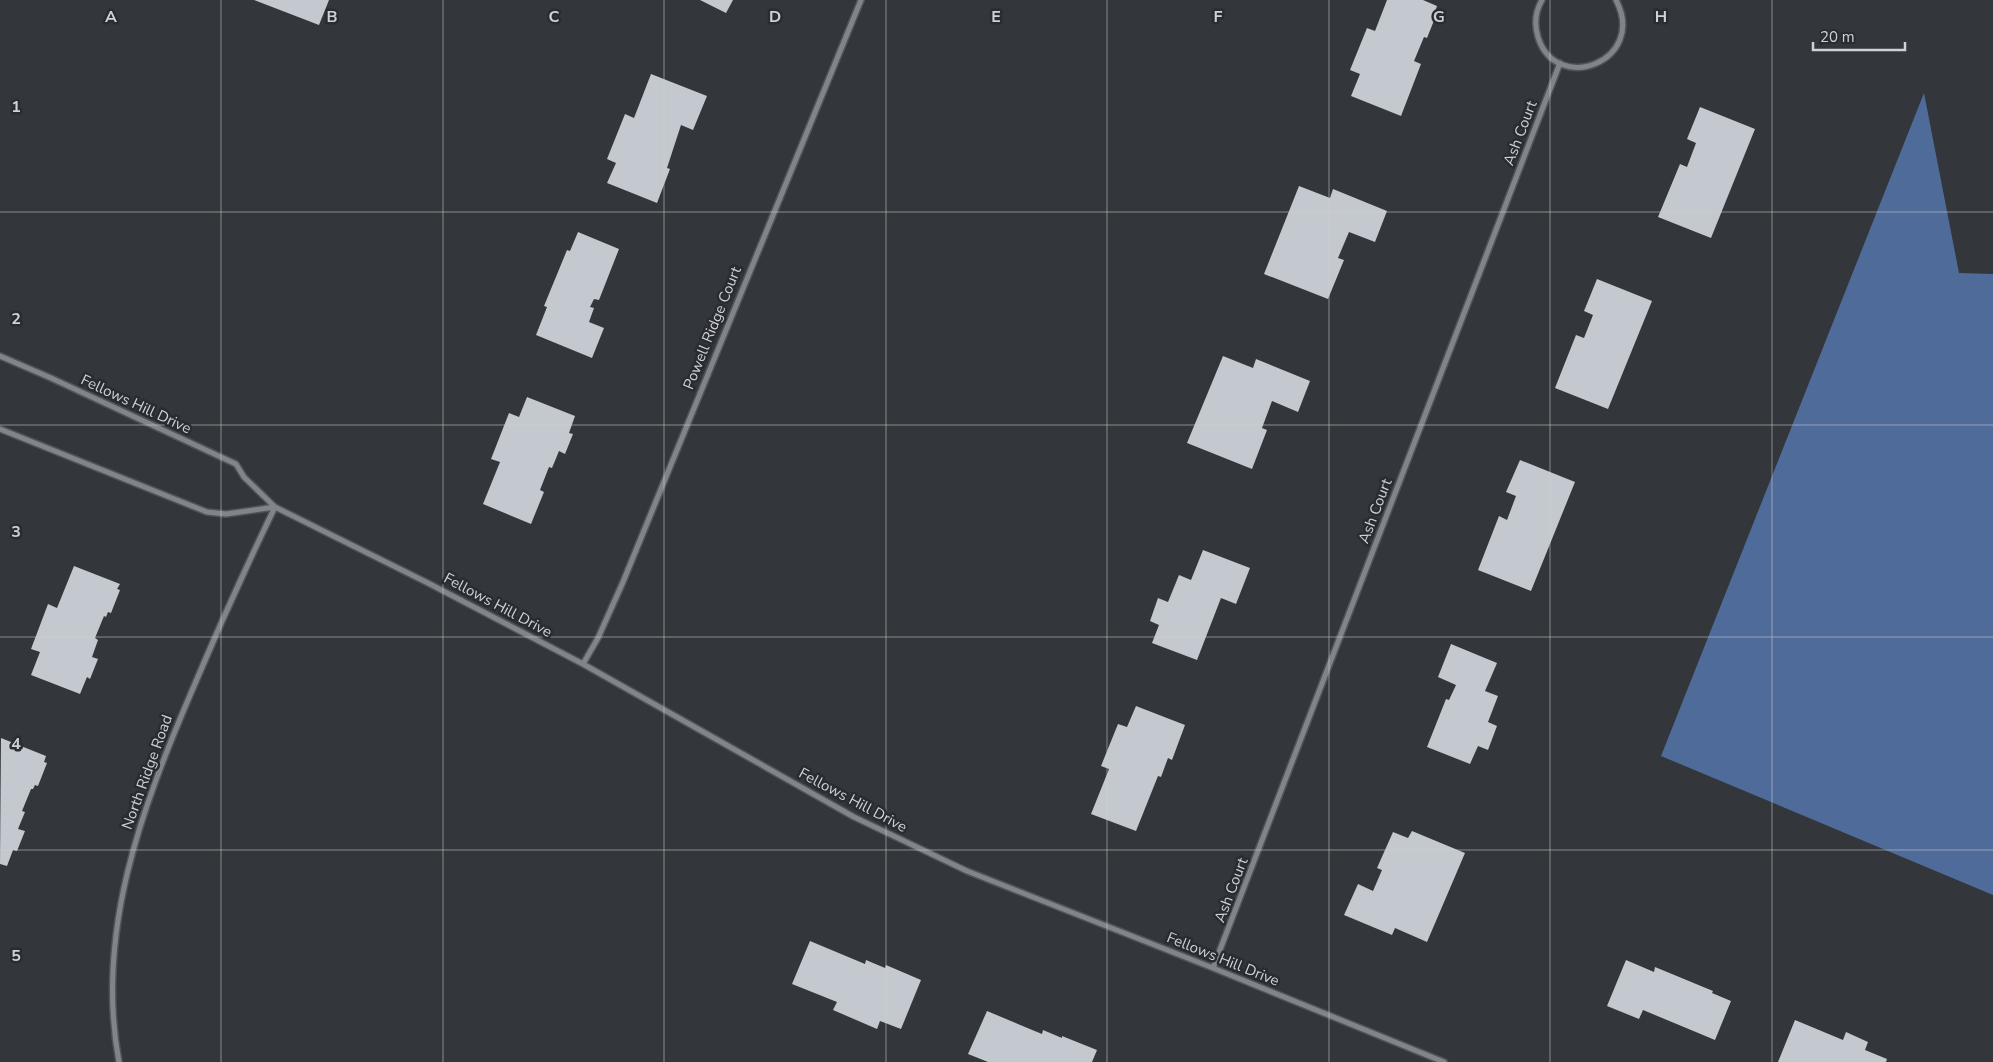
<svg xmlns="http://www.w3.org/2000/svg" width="1993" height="1062" viewBox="0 0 1993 1062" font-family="'Nunito Sans',sans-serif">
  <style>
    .forest { fill: #4f6b99 }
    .building { fill: #c4c9cf }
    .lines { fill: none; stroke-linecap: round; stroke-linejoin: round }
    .minor-casing { stroke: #505458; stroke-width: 8 }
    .minor { stroke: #81858b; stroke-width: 5 }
    .grid { fill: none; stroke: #cfd1d5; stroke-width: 1; stroke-opacity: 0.55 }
    .labels { text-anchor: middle; stroke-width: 5; stroke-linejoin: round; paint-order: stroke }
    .street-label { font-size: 15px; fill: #cfd1d5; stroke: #292c31 }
    .grid-label { font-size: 16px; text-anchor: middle; font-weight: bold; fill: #cfd1d5; stroke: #292c31; stroke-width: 5; stroke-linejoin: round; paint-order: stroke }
  </style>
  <rect width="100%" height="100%" fill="#33363b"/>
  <path class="forest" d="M1924,93L1959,273L1993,274V895L1661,756Z"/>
  <path class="building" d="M254,0H329L319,25Z
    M700,0H733L726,13Z
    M1387,0H1423L1437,6L1435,12L1437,13L1427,38L1424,37L1414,61L1421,64L1401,116L1351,96L1360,74L1350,70L1367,28L1375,31Z
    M651,74L707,96L693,130L681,125L667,168L670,169L657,203L607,183L616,163L607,159L625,114L634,118Z
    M1700,107L1755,129L1711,238L1658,217L1680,164L1687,167L1696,143L1687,139Z
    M1299,186L1330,198L1333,189L1387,211L1375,242L1349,232L1338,258L1344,260L1328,299L1264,274Z
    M578,232L619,249L599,300L594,299L590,307L594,308L589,322L604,328L592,358L536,335L547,307L544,306L567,250L570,251Z
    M1597,279L1652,301L1608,409L1555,388L1576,335L1584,338L1593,315L1584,311Z
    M1223,356L1253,368L1256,359L1310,381L1298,412L1272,401L1262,428L1267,430L1252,469L1187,443Z
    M527,397L575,416L569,433L573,434L565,454L559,451L552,468L549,467L540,490L544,492L531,524L483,504L500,462L491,459L509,413L519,417Z
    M1520,460L1575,482L1531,591L1478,570L1499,516L1507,520L1516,496L1506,492Z
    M1203,550L1250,568L1236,604L1221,598L1197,660L1152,643L1159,625L1150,621L1158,598L1168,602L1179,575L1191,580Z
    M74,566L120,584L117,589L120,590L111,613L108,612L106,617L104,616L95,638L98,640L92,657L98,659L90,679L87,677L80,694L31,675L40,652L31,649L48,604L57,608Z
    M1451,644L1497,663L1485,691L1498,696L1488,722L1497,726L1488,750L1478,746L1470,764L1427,747L1446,699L1449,700L1456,685L1438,677Z
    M1136,706L1185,725L1172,760L1168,758L1161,777L1158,776L1136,831L1091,814L1109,769L1101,766L1118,724L1127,727Z
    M1,738L46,756L44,762L47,763L38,786L35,785L33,789H31L22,811L25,812L18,829L25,831L17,851L13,850L7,866L0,864Z
    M1412,831L1465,853L1427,942L1395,928L1392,935L1344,915L1358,884L1373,891L1382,870L1377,868L1393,832L1408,838Z
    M810,941L865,964L866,960L885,968L886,965L921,980L901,1029L880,1021L877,1029L833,1010L837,1002L792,984Z
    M1626,960L1654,972L1655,967L1713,991L1712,993L1731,1001L1715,1040L1643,1010L1639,1019L1607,1006Z
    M987,1011L1042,1034L1043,1030L1062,1038V1036L1097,1050L1092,1062H988L968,1054Z
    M1795,1020L1843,1040L1846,1032L1868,1042L1865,1050L1887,1059L1886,1062H1778Z"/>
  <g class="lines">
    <g class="minor-casing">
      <path id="minor" d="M1542,0C1535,12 1534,24 1538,37C1556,96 1648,61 1616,0
        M0,356L51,378L236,464L244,477L275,507L428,583L583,664L854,817L967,871L1213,968L1444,1062
        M0,429L207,512L226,514L275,507
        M583,664L598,638L623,582L861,0
        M1213,968L1560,63
        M119,1062C95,934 141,810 191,693C217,631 245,569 275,507"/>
    </g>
    <use href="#minor" class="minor"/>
  </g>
  <path class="grid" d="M221,0V1062M443,0V1062M664,0V1062M886,0V1062M1107,0V1062M1329,0V1062M1550,0V1062M1772,0V1062M0,212H1993M0,425H1993M0,637H1993M0,850H1993"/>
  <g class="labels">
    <g class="street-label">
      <text transform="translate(1520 133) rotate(-69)" y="5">Ash Court</text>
      <text transform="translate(712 328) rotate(-68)" y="5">Powell Ridge Court</text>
      <text transform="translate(136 404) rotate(25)" y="5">Fellows Hill Drive</text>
      <text transform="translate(1375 511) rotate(-69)" y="5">Ash Court</text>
      <text transform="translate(498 605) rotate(28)" y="5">Fellows Hill Drive</text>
      <text transform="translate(147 772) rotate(-70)" y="5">North Ridge Road</text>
      <text transform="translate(853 800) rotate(28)" y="5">Fellows Hill Drive</text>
      <text transform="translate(1231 890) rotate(-69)" y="5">Ash Court</text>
      <text transform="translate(1223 959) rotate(22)" y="5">Fellows Hill Drive</text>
    </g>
  </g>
  <g class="grid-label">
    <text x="111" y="22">A</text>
    <text x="332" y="22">B</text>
    <text x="554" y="22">C</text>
    <text x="775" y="22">D</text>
    <text x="996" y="22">E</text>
    <text x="1218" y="22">F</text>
    <text x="1439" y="22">G</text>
    <text x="1661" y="22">H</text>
    <text x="16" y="112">1</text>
    <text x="16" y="324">2</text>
    <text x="16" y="537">3</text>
    <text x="16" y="749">4</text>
    <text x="16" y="961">5</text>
  </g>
  <path d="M1813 42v8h92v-8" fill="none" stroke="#cfd1d5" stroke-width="2.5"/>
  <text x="1820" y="42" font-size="15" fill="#cfd1d5" stroke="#292c31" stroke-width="4" paint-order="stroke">20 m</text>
</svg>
